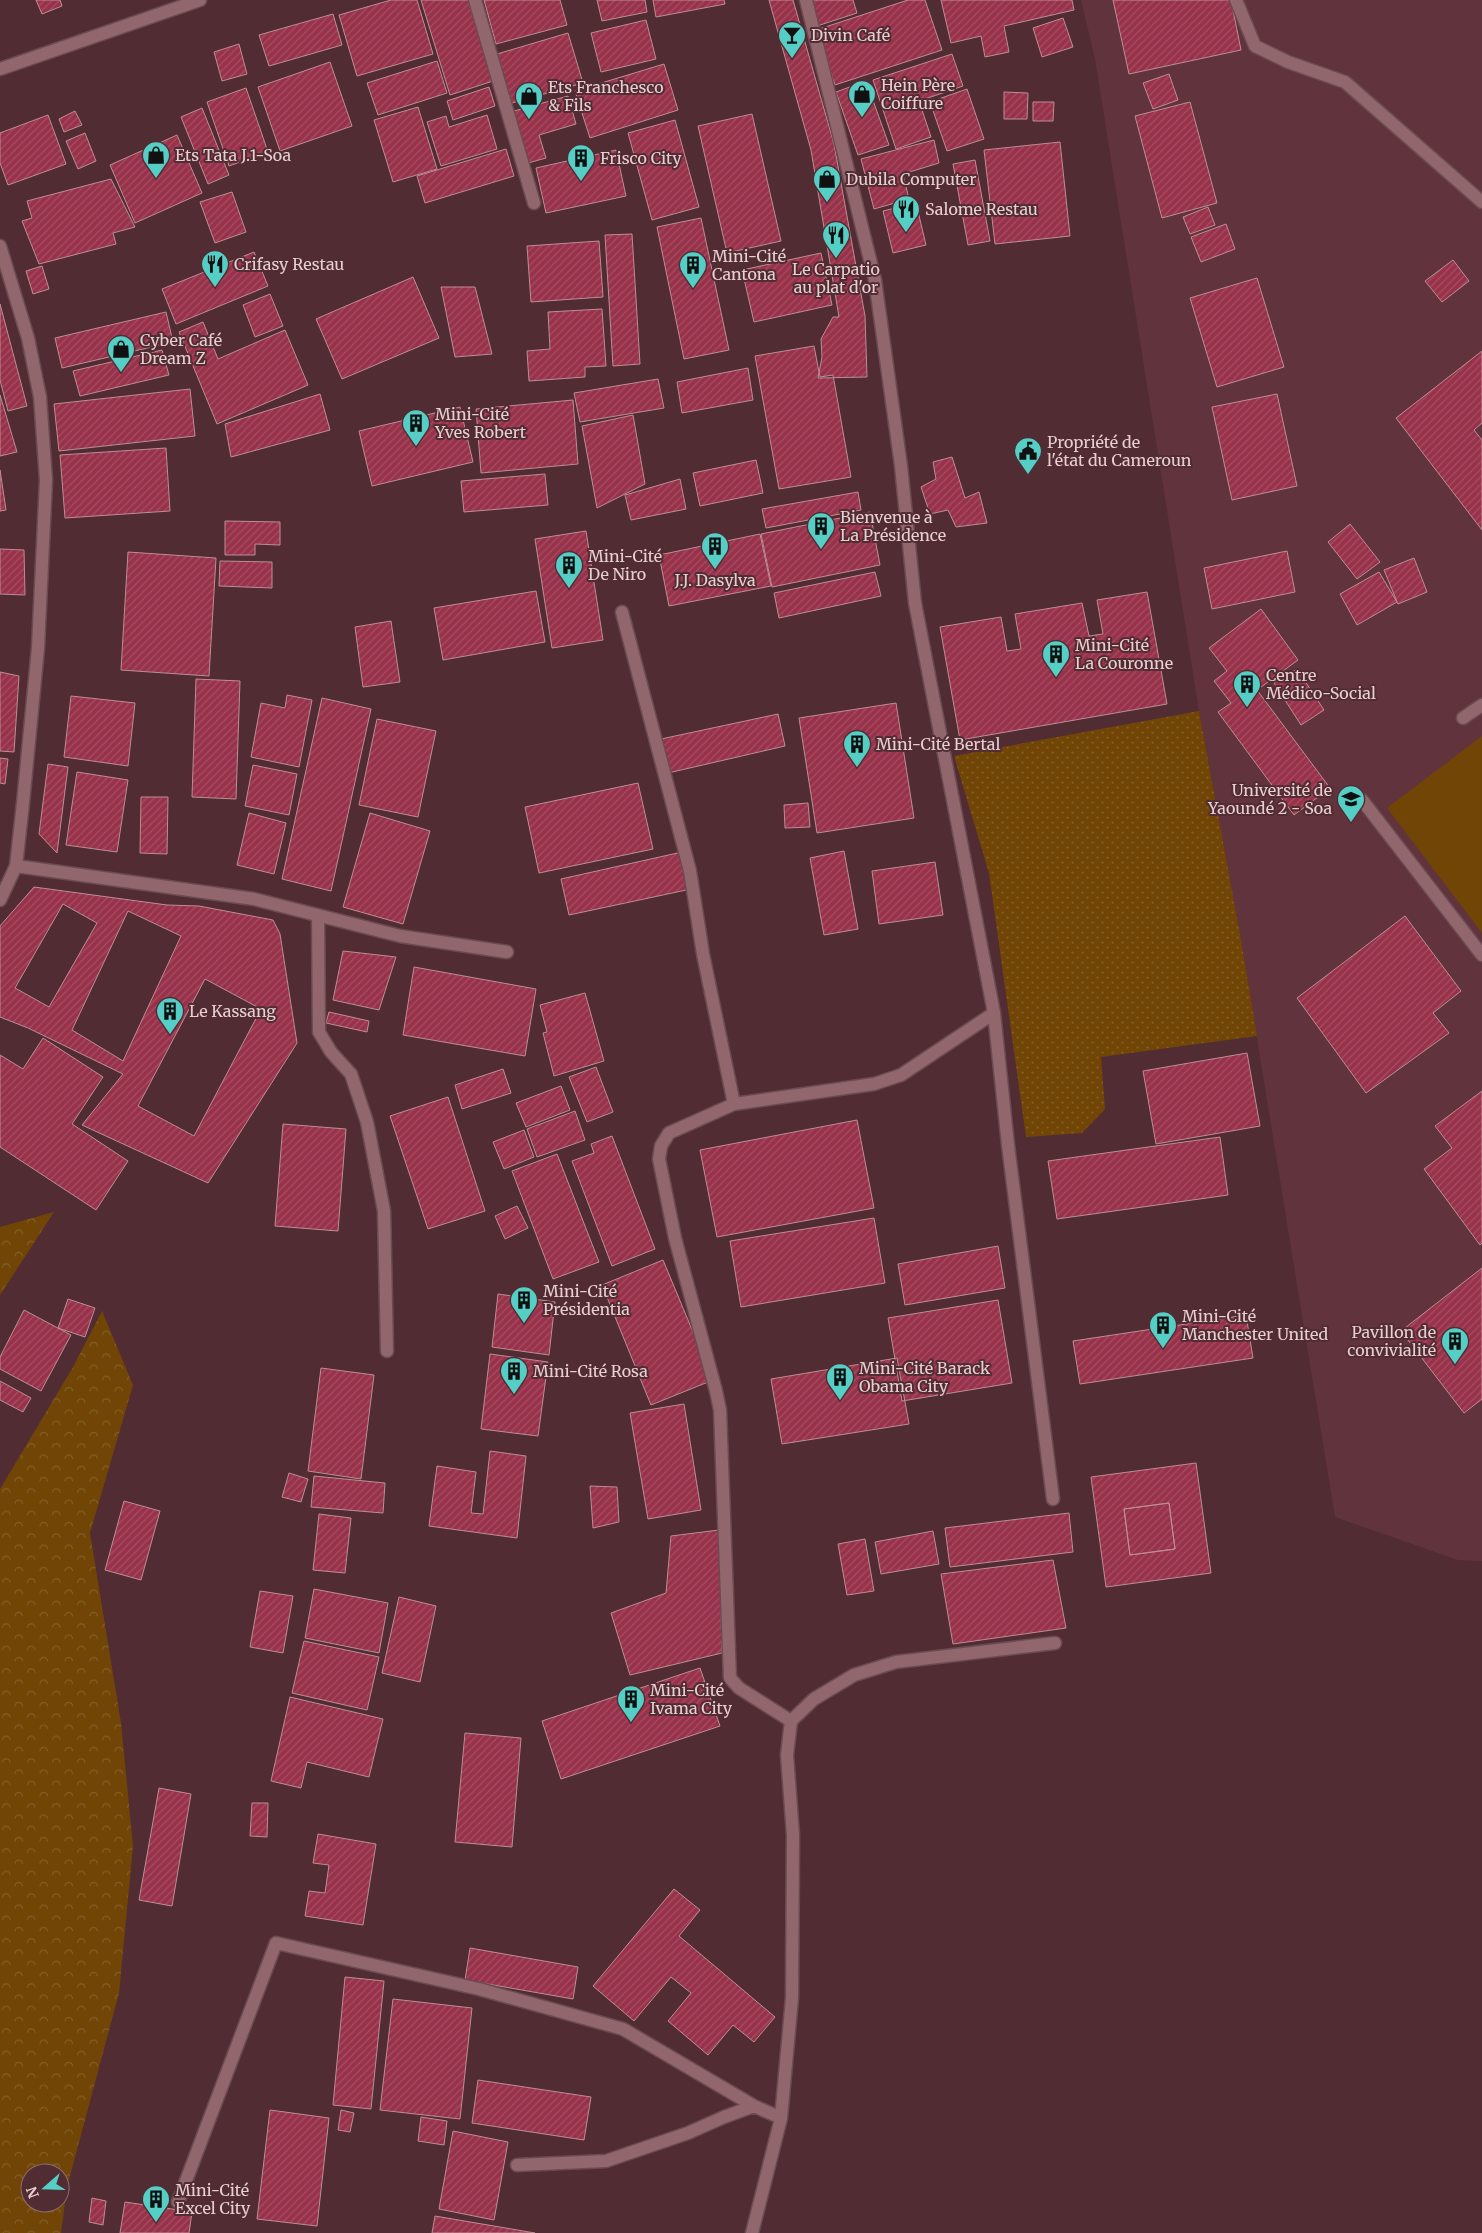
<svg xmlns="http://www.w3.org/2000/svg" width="1482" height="2233" viewBox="0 0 1482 2233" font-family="Merriweather,serif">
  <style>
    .built { fill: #61333c }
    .grass { fill: url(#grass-dots) }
    .forest { fill: url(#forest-crowns); fill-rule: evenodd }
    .pitch { fill: #704505 }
    .building { fill: url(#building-hatch); stroke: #bc8e94; fill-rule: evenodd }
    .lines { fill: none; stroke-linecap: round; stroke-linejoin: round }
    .minor-casing { stroke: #6b4b52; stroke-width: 15 }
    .secondary-casing { stroke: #6b4b52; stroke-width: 15 }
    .minor { stroke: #91666c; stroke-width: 12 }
    .secondary { stroke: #91666c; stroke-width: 12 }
    .labels { text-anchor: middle; stroke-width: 4; stroke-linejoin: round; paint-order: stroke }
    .poi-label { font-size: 16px; fill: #e7ced1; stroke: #522c33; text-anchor: start }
  </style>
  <defs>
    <pattern id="grass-dots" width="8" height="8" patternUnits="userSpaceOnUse" patternTransform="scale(1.25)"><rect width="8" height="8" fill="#704505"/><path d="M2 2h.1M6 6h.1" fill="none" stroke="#845f28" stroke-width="1.8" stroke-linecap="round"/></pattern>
    <pattern id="forest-crowns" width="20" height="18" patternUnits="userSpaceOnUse" patternTransform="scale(1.25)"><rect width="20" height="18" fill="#704505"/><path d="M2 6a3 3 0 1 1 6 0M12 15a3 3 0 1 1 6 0" fill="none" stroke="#845f28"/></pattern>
    <pattern id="building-hatch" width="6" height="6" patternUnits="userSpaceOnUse" patternTransform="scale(1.25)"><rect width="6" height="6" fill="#98314a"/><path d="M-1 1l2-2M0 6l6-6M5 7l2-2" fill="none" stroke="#a64e63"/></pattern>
  </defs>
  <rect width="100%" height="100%" fill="#522c33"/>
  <path class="built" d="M1081,0H1482V1561L1458,1560L1335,1517L1240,935L1199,711L1095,59Z"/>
  <path class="grass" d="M1199,711L1240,934L1257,1036L1101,1057L1105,1109L1082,1133L1026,1137L989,873L954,756Z"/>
  <path class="forest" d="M54,1212L0,1295V1227Z
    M102,1311L133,1385L90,1533L121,1723L133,1846L119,1993L67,2187L61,2233H0V1489L73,1367ZM30,2173H60V2203H30Z"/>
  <path class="pitch" d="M1482,736V933L1387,808Z"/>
  <path class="building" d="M36,0H60L62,6L42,14Z
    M391,0H417L433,54L357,76L339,15Z
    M421,0H468L493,81L450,95Z
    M484,0H560L567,25L496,44Z
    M597,0H645L647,12L602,21Z
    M653,0H724L725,4L656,17Z
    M769,0H793L834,144L865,316L867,377L818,378L822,357L821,339L833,317H839L811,150Z
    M812,0H853L857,13L817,26Z
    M908,0H925L942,50L835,85L816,30Z
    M941,0H1072L1074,10L1004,26L1009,52L985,57L981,36L951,43Z
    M1113,0H1231L1241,50L1129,74Z
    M333,14L342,45L269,66L259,35Z
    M1063,18L1073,47L1042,57L1033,28Z
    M646,20L656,59L601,72L591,33Z
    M568,33L583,83L512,103L497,54Z
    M239,44L247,74L222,81L214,52Z
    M952,54L963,86L919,101L931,137L896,149L873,80Z
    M437,61L447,93L378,115L367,83Z
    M330,62L352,126L280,151L258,87Z
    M664,64L678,110L590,138L575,91Z
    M1169,74L1178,100L1153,109L1143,83Z
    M866,81L889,145L858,155L836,92Z
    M489,87L495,106L453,120L447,101Z
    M246,88L268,152L229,166L207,102Z
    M967,89L984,139L947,151L930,102Z
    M1004,92L1028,93L1027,119H1004Z
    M568,96L576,124L539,135L546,158L528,163L514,111Z
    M1033,102H1054L1053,121H1033Z
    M1190,102L1217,203L1162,218L1135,116Z
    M418,107L437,169L393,182L374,120Z
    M202,108L229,175L208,184L181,117Z
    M75,111L82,125L64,132L59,119Z
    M752,114L781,241L727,253L698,126Z
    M48,115L66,164L8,185L0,163V133Z
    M487,115L497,149L441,166L427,122L446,116L449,127Z
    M675,120L699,207L652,220L628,133Z
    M85,133L96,161L78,169L66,141Z
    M177,135L202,193L135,223L110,165Z
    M934,140L939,163L903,174L909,199L874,209L861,159Z
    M1060,142L1070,236L995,244L984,150Z
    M506,149L514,176L425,203L417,176Z
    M616,150L626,196L546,213L536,168Z
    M975,160L990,241L968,245L953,164Z
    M111,179L135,227L113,233L116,244L39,264L22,221L32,218L27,201Z
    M232,192L246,232L215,243L200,202Z
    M916,203L926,245L893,253L883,211Z
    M1208,207L1215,225L1190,234L1183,217Z
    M701,218L729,350L684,359L657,227Z
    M1226,224L1235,249L1201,262L1191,237Z
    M632,234L640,364L613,366L605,235Z
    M599,241L603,297L531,302L527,246Z
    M254,252L268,286L176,324L162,289Z
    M821,253L832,305L754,322L742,270Z
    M1453,260L1469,281L1442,302L1425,281Z
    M42,266L49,289L33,294L26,271Z
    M413,277L439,338L342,379L316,319Z
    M1257,278L1284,367L1217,387L1190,298Z
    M441,287H475L492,354L455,357Z
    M270,294L283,326L255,337L243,305Z
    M0,304L27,406L8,411L0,380Z
    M602,309L606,366L585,367V377L529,381L527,351L550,349L548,312Z
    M166,312L173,342L62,368L55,338Z
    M203,322L218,359L285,330L308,385L217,424L179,332Z
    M814,346L820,377L833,375L851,477L779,489L755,356Z
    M162,350L169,375L80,396L73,371Z
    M1482,351V423L1474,430L1482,440V530L1396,418Z
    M748,368L753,400L682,413L677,382Z
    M658,379L664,408L580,422L574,393Z
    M190,389L195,436L59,451L54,404Z
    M320,394L330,430L231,457L225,424Z
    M1277,394L1297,486L1232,500L1212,407Z
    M0,395L17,452L0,456Z
    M573,400L578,464L481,473L476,409Z
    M460,407L473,462L372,486L359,431Z
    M633,415L645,484L597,508L582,426Z
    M166,448L170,511L65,518L60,455Z
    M952,457L965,498L979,492L987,523L956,527L948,510L930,514L921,487L936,479L933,462Z
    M756,460L763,493L700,506L693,473Z
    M0,470L6,510L0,511Z
    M545,474L548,505L464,512L461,481Z
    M680,479L686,509L631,520L625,495Z
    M858,492L861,510L766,528L762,509Z
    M870,512L880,565L772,587L761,534Z
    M225,521L280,522V545L255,544V555H225Z
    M1350,524L1380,562L1357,579L1328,542Z
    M586,531L603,640L552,648L535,539Z
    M760,534L771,586L669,606L659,555Z
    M0,549L24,550L25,595L0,594Z
    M1287,551L1295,592L1212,609L1204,568Z
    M128,552L216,558L209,676L121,670Z
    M1414,558L1427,592L1398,604L1384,570Z
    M220,561L272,562V588L219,586Z
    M875,572L881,596L779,618L774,593Z
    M1379,572L1397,602L1357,625L1340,594Z
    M536,591L545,642L443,660L434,608Z
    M1147,592L1167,704L960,740L940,627L1001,617L1007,651L1021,649L1015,614L1082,603L1089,636L1103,634L1097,600Z
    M1261,609L1298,660L1257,690L1330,788L1294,815L1218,712L1231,703L1214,681L1227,671L1209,648Z
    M391,621L400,682L363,687L355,627Z
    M1297,669L1324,710L1301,725L1274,683Z
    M0,672L19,676L14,752L0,751Z
    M196,679L240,681L236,799L192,797Z
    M287,695L312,700L299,767L251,757L261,703L285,708Z
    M71,696L135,703L128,766L64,757Z
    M322,698L371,709L331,891L282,879Z
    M896,703L914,818L817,833L799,718Z
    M778,714L785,746L668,773L661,739Z
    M377,719L436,731L418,817L359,805Z
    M0,758L8,759L5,784L0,783Z
    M48,764L68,767L57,853L39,834Z
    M253,765L297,774L289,815L245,806Z
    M77,772L128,780L117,852L66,845Z
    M638,783L653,849L539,873L525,807Z
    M141,797H168L167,854L140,853Z
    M808,803L810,827L785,828L784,805Z
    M249,813L286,823L274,874L237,865Z
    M370,813L430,831L403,924L343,907Z
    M844,851L858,929L824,935L810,858Z
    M682,852L691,889L569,915L561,879Z
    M935,862L943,915L879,924L872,871Z
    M34,887L167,905L199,906L273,920L280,934L297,1043L208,1183L82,1125L123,1074L28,1028L0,1017V926Z
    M63,904L97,923L49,1007L15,988Z
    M128,911L181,936L123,1061L72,1030Z
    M1405,916L1461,991L1433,1013L1449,1033L1366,1093L1297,998Z
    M343,951L396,957L379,1010L333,1000Z
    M414,967L536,989L525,1056L403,1035Z
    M205,979L261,1009L194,1136L138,1106Z
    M585,993L604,1061L554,1076L543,1033L547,1032L540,1005Z
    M329,1012L369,1021L367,1032L326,1023Z
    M43,1038L103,1077L72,1124L128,1161L96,1210L0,1147V1055L23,1069Z
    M1247,1053L1260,1126L1156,1144L1143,1071Z
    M596,1067L613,1112L587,1122L569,1077Z
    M503,1069L511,1093L462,1109L455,1085Z
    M561,1086L570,1110L526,1127L516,1103Z
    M1482,1091V1243L1480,1245L1424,1169L1452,1148L1435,1126Z
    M448,1097L485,1211L428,1229L390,1116Z
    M575,1111L585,1140L537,1157L527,1129Z
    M857,1120L874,1208L717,1237L700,1150Z
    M283,1124L346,1129L338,1231L275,1226Z
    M524,1130L534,1157L504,1169L493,1142Z
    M612,1136L655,1249L612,1266L572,1161L594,1153L591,1144Z
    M1220,1137L1228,1195L1057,1219L1048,1161Z
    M557,1154L599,1262L553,1279L512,1171Z
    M517,1206L528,1228L505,1239L495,1216Z
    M874,1218L885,1283L741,1307L730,1241Z
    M998,1246L1005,1288L905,1305L898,1264Z
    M663,1260L713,1380L651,1405L602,1285Z
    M1482,1268V1399L1464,1413L1401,1331Z
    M498,1294L555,1302L549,1355L492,1347Z
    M68,1299L95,1308L85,1337L58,1328Z
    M998,1300L1012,1383L902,1401L888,1318Z
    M24,1310L71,1335L41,1391L0,1369V1357Z
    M1246,1315L1253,1358L1080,1384L1073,1341Z
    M490,1354L548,1362L538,1436L481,1429Z
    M897,1358L909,1424L782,1444L771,1379Z
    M321,1368L374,1375L361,1479L308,1471Z
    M0,1381L31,1398L23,1412L0,1400Z
    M684,1404L701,1510L648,1519L630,1413Z
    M490,1451L526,1456L517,1538L429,1526L437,1466L476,1472L471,1513L483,1514Z
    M1196,1463L1211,1573L1106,1587L1091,1477ZM1169,1503L1175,1549L1130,1555L1124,1509Z
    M289,1473L308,1479L301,1502L282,1497Z
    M314,1476L385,1483L383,1513L311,1507Z
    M590,1486L617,1487L619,1522L593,1528Z
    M124,1501L160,1511L141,1580L105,1570Z
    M1169,1503L1175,1549L1130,1555L1124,1509Z
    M1069,1513L1073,1552L950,1567L945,1528Z
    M319,1514L351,1518L345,1573L313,1570Z
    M719,1530L722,1653L630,1675L611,1613L666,1593L671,1536Z
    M933,1531L939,1564L881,1574L875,1542Z
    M865,1539L874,1591L847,1595L838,1544Z
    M1053,1560L1066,1628L953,1644L941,1574Z
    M314,1589L388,1603L379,1653L305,1638Z
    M260,1591L293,1596L283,1653L250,1647Z
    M399,1597L436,1606L420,1682L382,1673Z
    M304,1641L379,1657L367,1710L292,1693Z
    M700,1668L720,1726L561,1779L542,1721Z
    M290,1697L383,1719L369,1777L307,1762L301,1788L271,1781Z
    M465,1733L521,1738L512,1847L455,1842Z
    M159,1788L191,1794L172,1906L139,1900Z
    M252,1803H268L267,1837L250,1836Z
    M318,1834L376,1844L363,1925L305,1916L309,1891L325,1893L329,1865L313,1863Z
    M674,1889L700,1910L679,1936L775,2017L754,2042L733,2025L708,2055L668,2021L691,1993L671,1977L634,2021L593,1986Z
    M470,1948L578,1967L573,1999L465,1980Z
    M345,1977L384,1981L371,2109L333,2105Z
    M393,1999L472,2008L460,2119L380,2110Z
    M478,2080L591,2097L584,2140L472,2123Z
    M270,2110L329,2118L317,2226L257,2219Z
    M341,2110L354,2113L350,2132L338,2130Z
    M421,2117L447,2121L444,2145L418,2141Z
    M453,2131L508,2142L494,2220L439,2209Z
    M92,2198L106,2201L103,2225L89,2222Z
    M125,2202L192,2212L189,2233H120Z
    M435,2216L535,2233H432Z"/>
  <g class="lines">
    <g class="minor-casing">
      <path id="minor" d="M475,0L534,203
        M806,0L875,280L901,466L915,603L994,1013L1008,1145L1053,1499
        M1236,0L1255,46L1288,62L1345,82L1482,202
        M0,246L28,338L40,397L46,480L38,648L23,803L16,866L0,900
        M622,612L690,871L703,954L734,1104
        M1463,718L1482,705
        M1362,800L1482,955
        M16,866L254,899L400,936L507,952
        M318,916L319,1032L331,1052L351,1074L367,1122L384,1211L387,1351
        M791,1721L739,1688L730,1678L720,1410L716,1391L675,1238L659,1159L661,1146L669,1133L734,1104L874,1084L901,1075L994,1013
        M517,2165L606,2161L688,2133L724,2117L754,2106
        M178,2202L276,1943L479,1989L623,2029L754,2106L781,2118
        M752,2233L781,2118L792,1998L793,1835L787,1755L791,1721L814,1699L854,1675L896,1662L1055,1643"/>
    </g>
    <g class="secondary-casing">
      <path id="secondary" d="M0,69L200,0"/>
    </g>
    <use href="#minor" class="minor"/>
    <use href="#secondary" class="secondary"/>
  </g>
  <defs>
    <g id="bar-pin" transform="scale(1.4375)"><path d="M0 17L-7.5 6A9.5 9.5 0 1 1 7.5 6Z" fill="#55cec6" stroke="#522c33"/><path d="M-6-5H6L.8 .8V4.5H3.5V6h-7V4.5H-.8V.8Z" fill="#111"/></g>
    <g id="shop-pin" transform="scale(1.4375)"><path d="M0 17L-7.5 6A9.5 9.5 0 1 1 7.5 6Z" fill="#55cec6" stroke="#522c33"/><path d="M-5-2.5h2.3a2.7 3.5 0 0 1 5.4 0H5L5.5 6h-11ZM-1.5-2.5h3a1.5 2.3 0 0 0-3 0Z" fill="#111"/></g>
    <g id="building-pin" transform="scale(1.4375)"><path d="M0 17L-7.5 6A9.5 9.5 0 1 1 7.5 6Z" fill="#55cec6" stroke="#522c33"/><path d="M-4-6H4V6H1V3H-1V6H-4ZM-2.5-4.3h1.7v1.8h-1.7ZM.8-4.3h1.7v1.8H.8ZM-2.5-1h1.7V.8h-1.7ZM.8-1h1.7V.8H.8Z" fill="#111"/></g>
    <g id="restaurant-pin" transform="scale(1.4375)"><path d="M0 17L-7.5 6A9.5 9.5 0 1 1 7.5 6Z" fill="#55cec6" stroke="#522c33"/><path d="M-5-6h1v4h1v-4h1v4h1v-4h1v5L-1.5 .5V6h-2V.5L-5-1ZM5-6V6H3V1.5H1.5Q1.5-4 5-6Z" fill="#111"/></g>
    <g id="civic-pin" transform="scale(1.4375)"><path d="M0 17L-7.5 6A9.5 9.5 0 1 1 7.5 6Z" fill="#55cec6" stroke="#522c33"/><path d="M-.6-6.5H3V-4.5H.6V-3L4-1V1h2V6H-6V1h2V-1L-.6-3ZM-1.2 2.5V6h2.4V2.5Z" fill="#111"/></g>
    <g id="university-pin" transform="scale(1.4375)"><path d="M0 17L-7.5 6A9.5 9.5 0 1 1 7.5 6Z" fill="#55cec6" stroke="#522c33"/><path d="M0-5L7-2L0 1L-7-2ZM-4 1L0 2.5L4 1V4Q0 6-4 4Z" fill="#111"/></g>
  </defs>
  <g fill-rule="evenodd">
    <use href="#bar-pin" x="792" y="35"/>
    <use href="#shop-pin" x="862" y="94"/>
    <use href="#shop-pin" x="529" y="96"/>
    <use href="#shop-pin" x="156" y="155"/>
    <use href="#building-pin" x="581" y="158"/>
    <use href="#shop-pin" x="827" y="179"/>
    <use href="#restaurant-pin" x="906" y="209"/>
    <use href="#restaurant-pin" x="836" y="235"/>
    <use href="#restaurant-pin" x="215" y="264"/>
    <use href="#building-pin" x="693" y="265"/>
    <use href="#shop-pin" x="121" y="349"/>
    <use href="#building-pin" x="416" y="423"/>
    <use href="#civic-pin" x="1028" y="451"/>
    <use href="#building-pin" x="821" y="526"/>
    <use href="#building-pin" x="715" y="546"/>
    <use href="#building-pin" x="569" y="565"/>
    <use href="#building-pin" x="1056" y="654"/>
    <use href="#building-pin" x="1247" y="684"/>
    <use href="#building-pin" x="857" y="744"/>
    <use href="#university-pin" x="1351" y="799"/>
    <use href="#building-pin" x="170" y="1011"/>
    <use href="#building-pin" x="524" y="1300"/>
    <use href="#building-pin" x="1163" y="1325"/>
    <use href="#building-pin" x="1455" y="1341"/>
    <use href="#building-pin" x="514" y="1371"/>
    <use href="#building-pin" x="840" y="1377"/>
    <use href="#building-pin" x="631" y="1699"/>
    <use href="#building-pin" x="156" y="2199"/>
  </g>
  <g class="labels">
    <g class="poi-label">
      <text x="811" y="41">Divin Café</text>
      <text x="881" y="91">Hein Père<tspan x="881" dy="18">Coiffure</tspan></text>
      <text x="548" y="93">Ets Franchesco<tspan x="548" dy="18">&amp; Fils</tspan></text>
      <text x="175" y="161">Ets Tata J.1-Soa</text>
      <text x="600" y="164">Frisco City</text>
      <text x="846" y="185">Dubila Computer</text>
      <text x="925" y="215">Salome Restau</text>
      <text x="712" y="262">Mini-Cité<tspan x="712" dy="18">Cantona</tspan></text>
      <text x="234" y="270">Crifasy Restau</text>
      <text x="836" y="275" text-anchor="middle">Le Carpatio<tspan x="836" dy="18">au plat d'or</tspan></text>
      <text x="140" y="346">Cyber Café<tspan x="140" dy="18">Dream Z</tspan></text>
      <text x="435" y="420">Mini-Cité<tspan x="435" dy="18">Yves Robert</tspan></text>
      <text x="1047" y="448">Propriété de<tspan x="1047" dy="18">l'état du Cameroun</tspan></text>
      <text x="840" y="523">Bienvenue à<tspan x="840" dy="18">La Présidence</tspan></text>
      <text x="588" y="562">Mini-Cité<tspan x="588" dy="18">De Niro</tspan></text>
      <text x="715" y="586" text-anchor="middle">J.J. Dasylva</text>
      <text x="1075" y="651">Mini-Cité<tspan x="1075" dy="18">La Couronne</tspan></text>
      <text x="1266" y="681">Centre<tspan x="1266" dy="18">Médico-Social</tspan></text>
      <text x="876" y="750">Mini-Cité Bertal</text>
      <text x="1332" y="796" text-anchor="end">Université de<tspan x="1332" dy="18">Yaoundé 2 - Soa</tspan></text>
      <text x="189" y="1017">Le Kassang</text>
      <text x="543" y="1297">Mini-Cité<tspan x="543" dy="18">Présidentia</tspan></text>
      <text x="1182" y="1322">Mini-Cité<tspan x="1182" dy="18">Manchester United</tspan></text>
      <text x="1436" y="1338" text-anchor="end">Pavillon de<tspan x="1436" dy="18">convivialité</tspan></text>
      <text x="859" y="1374">Mini-Cité Barack<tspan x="859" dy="18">Obama City</tspan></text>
      <text x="533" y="1377">Mini-Cité Rosa</text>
      <text x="650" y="1696">Mini-Cité<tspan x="650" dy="18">Ivama City</tspan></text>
      <text x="175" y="2196">Mini-Cité<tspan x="175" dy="18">Excel City</tspan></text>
    </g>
  </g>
  <g transform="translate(45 2188) rotate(250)"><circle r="24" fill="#522c33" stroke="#8e6d72"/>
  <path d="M0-4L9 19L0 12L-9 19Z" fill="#55cec6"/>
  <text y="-8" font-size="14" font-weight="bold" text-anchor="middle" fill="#e7ced1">N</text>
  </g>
</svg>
